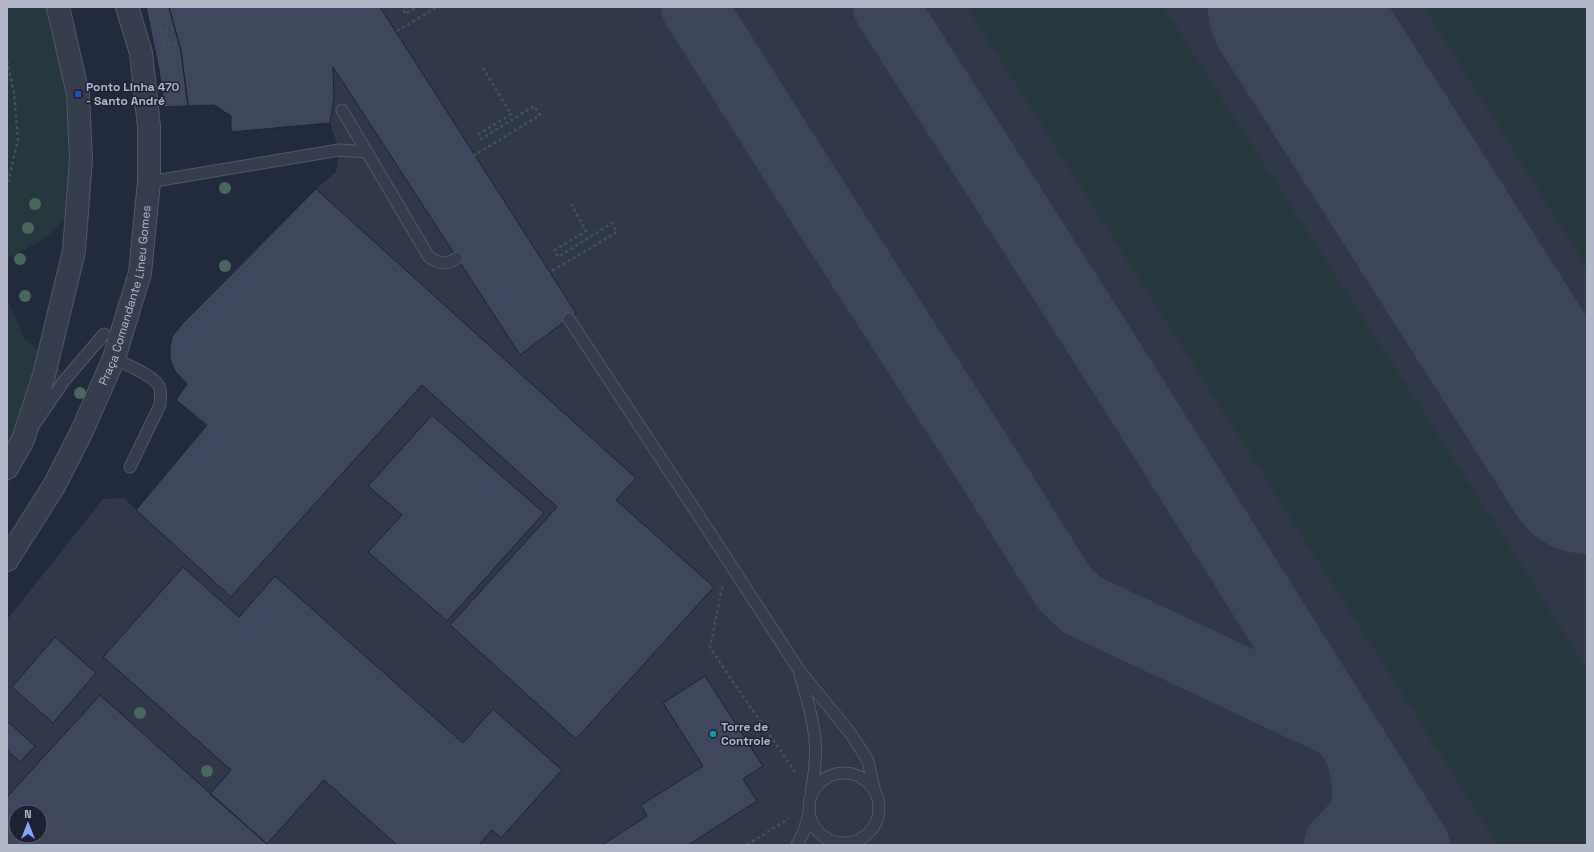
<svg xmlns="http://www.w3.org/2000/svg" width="1594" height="852" viewBox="0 0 1594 852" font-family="'Space Grotesk',sans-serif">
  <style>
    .airport { fill: #30384a; fill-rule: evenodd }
    .green { fill: #24383e }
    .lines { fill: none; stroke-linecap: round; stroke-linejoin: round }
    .taxiway { stroke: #3d4658; stroke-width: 66 }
    .runway { stroke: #3d4658; stroke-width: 166 }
    .building { fill: #3e475d; stroke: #1e2434; fill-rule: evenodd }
    .service-casing { stroke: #525868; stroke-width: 13 }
    .minor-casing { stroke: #525868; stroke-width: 24 }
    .path { stroke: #3f5458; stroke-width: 2.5; stroke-dasharray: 3 3; stroke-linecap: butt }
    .service { stroke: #363d4d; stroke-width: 11 }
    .minor { stroke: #363d4d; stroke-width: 22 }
    .tree { fill: #48685e }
    .transit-dot { fill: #1a4fb4; stroke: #1c2232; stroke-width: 1.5 }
    .culture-dot { fill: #0f9aa8; stroke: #1c2232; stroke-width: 1.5 }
    .labels { text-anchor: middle; stroke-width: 3; stroke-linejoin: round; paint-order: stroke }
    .poi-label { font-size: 12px; font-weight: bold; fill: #b2b8c9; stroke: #1c2232; text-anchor: start }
    .street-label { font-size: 12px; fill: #b2b8c9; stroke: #1c2232 }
  </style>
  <rect width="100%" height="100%" fill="#222b3d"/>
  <path class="airport" d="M169,7H1587V845H7V620L103,499L124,498L136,510L206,426L176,400L187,384L175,371L172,337L182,324L316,189L336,172L339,150L330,123L231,132V116L214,105L188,106ZM16,812H40V836H16Z"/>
  <path class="green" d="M7,7H64L73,38L69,214C51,237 33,246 7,258Z
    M967,7H1163L1510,547L1587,670V845H1498Z
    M1424,7H1587V268L1432,20Z
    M7,297L23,337L62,371L28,447L7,486Z"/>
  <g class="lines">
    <path class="taxiway" d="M694,7L822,209L985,462L1064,588L1082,605L1342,727
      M886,7L1120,373L1417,845
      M1337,844C1345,835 1356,826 1361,815C1370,794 1363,772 1358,751"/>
    <path class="runway" d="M1291,7L1587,471"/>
  </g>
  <path class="building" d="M146,7H169L181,51L188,106L164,107L159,70Z
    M169,7H380L576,313L520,355L333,67L334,98L330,123L231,132V116L214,105L188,106L181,51Z
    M316,189L636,478L616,500L714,587L576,739L450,625L557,507L422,385L231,597L136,510L207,425L176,400L187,384L175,371L170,359V348L172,337L182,324Z
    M432,415L544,513L447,621L368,552L402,515L368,486Z
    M183,567L239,617L275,576L463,743L493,709L562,770L501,838L492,830L479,845H397L324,780L267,844L210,794L231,770L103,657Z
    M55,637L96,673L53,723L12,687Z
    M705,676L763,766L743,779L757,801L688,845H602L647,816L641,805L703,766L663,703Z
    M100,695L267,844L266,845H7V797ZM16,812H40V836H16Z
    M7,721L35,746L20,762L7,750Z"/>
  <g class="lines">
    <g class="service-casing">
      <path id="service" d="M342,110L429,257C439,264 447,265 457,258
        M149,182L339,150L366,152
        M569,319L712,536L799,670L851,734L860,748L868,761L875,792
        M114,358C126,365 153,375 159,386C162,392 160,399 160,405L130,467
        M36,422L64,381L104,334
        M800,674C808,703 818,733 815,762C815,773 812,783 811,793
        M809 808a35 35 0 1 1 70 0a35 35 0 1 1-70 0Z
        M797,845L804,831L809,813"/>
    </g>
    <g class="minor-casing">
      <g id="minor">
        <path d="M7,468L23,440L44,375L74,251L81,159L78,94L58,7"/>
        <path id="s1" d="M7,560L54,486L82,431L114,358L140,273L149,182V127L141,53L127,7"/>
      </g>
    </g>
    <path class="path" d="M407,7L403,9L405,14L417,7
      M159,31L175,28
      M397,31L437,7
      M162,46L179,43
      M7,61L14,93L18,139L7,187
      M473,156L540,115L534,106L481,139L479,134L511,114L481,65
      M542,277L617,232L612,223L558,257L555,250L586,231L571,204
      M723,587L722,588L710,648L795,772
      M747,845L788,819"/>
    <use href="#service" class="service"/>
    <use href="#minor" class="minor"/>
  </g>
  <g class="tree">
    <circle cx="225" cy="188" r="6"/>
    <circle cx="35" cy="204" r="6"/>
    <circle cx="28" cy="228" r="6"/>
    <circle cx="20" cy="259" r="6"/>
    <circle cx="225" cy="266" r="6"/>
    <circle cx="25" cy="296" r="6"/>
    <circle cx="80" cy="393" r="6"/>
    <circle cx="140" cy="713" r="6"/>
    <circle cx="207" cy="771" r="6"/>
  </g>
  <rect class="transit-dot" x="74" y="90" width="8" height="8" rx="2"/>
  <circle class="culture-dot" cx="713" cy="734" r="4"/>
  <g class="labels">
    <g class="poi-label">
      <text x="86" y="91">Ponto Linha 470<tspan x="86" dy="14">- Santo André</tspan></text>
      <text x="721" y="731">Torre de<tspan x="721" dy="14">Controle</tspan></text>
    </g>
    <g class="street-label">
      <text dy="4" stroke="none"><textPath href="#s1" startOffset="293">Praça Comandante Lineu Gomes</textPath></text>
    </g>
  </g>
  <rect width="1594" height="852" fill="none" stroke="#b2b8c9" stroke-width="16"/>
  <g transform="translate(28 824)"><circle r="19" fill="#1c2232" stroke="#585e6e"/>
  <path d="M0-3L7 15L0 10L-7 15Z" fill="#85a5fb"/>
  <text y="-6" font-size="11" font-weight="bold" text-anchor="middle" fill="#b2b8c9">N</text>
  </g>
</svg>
